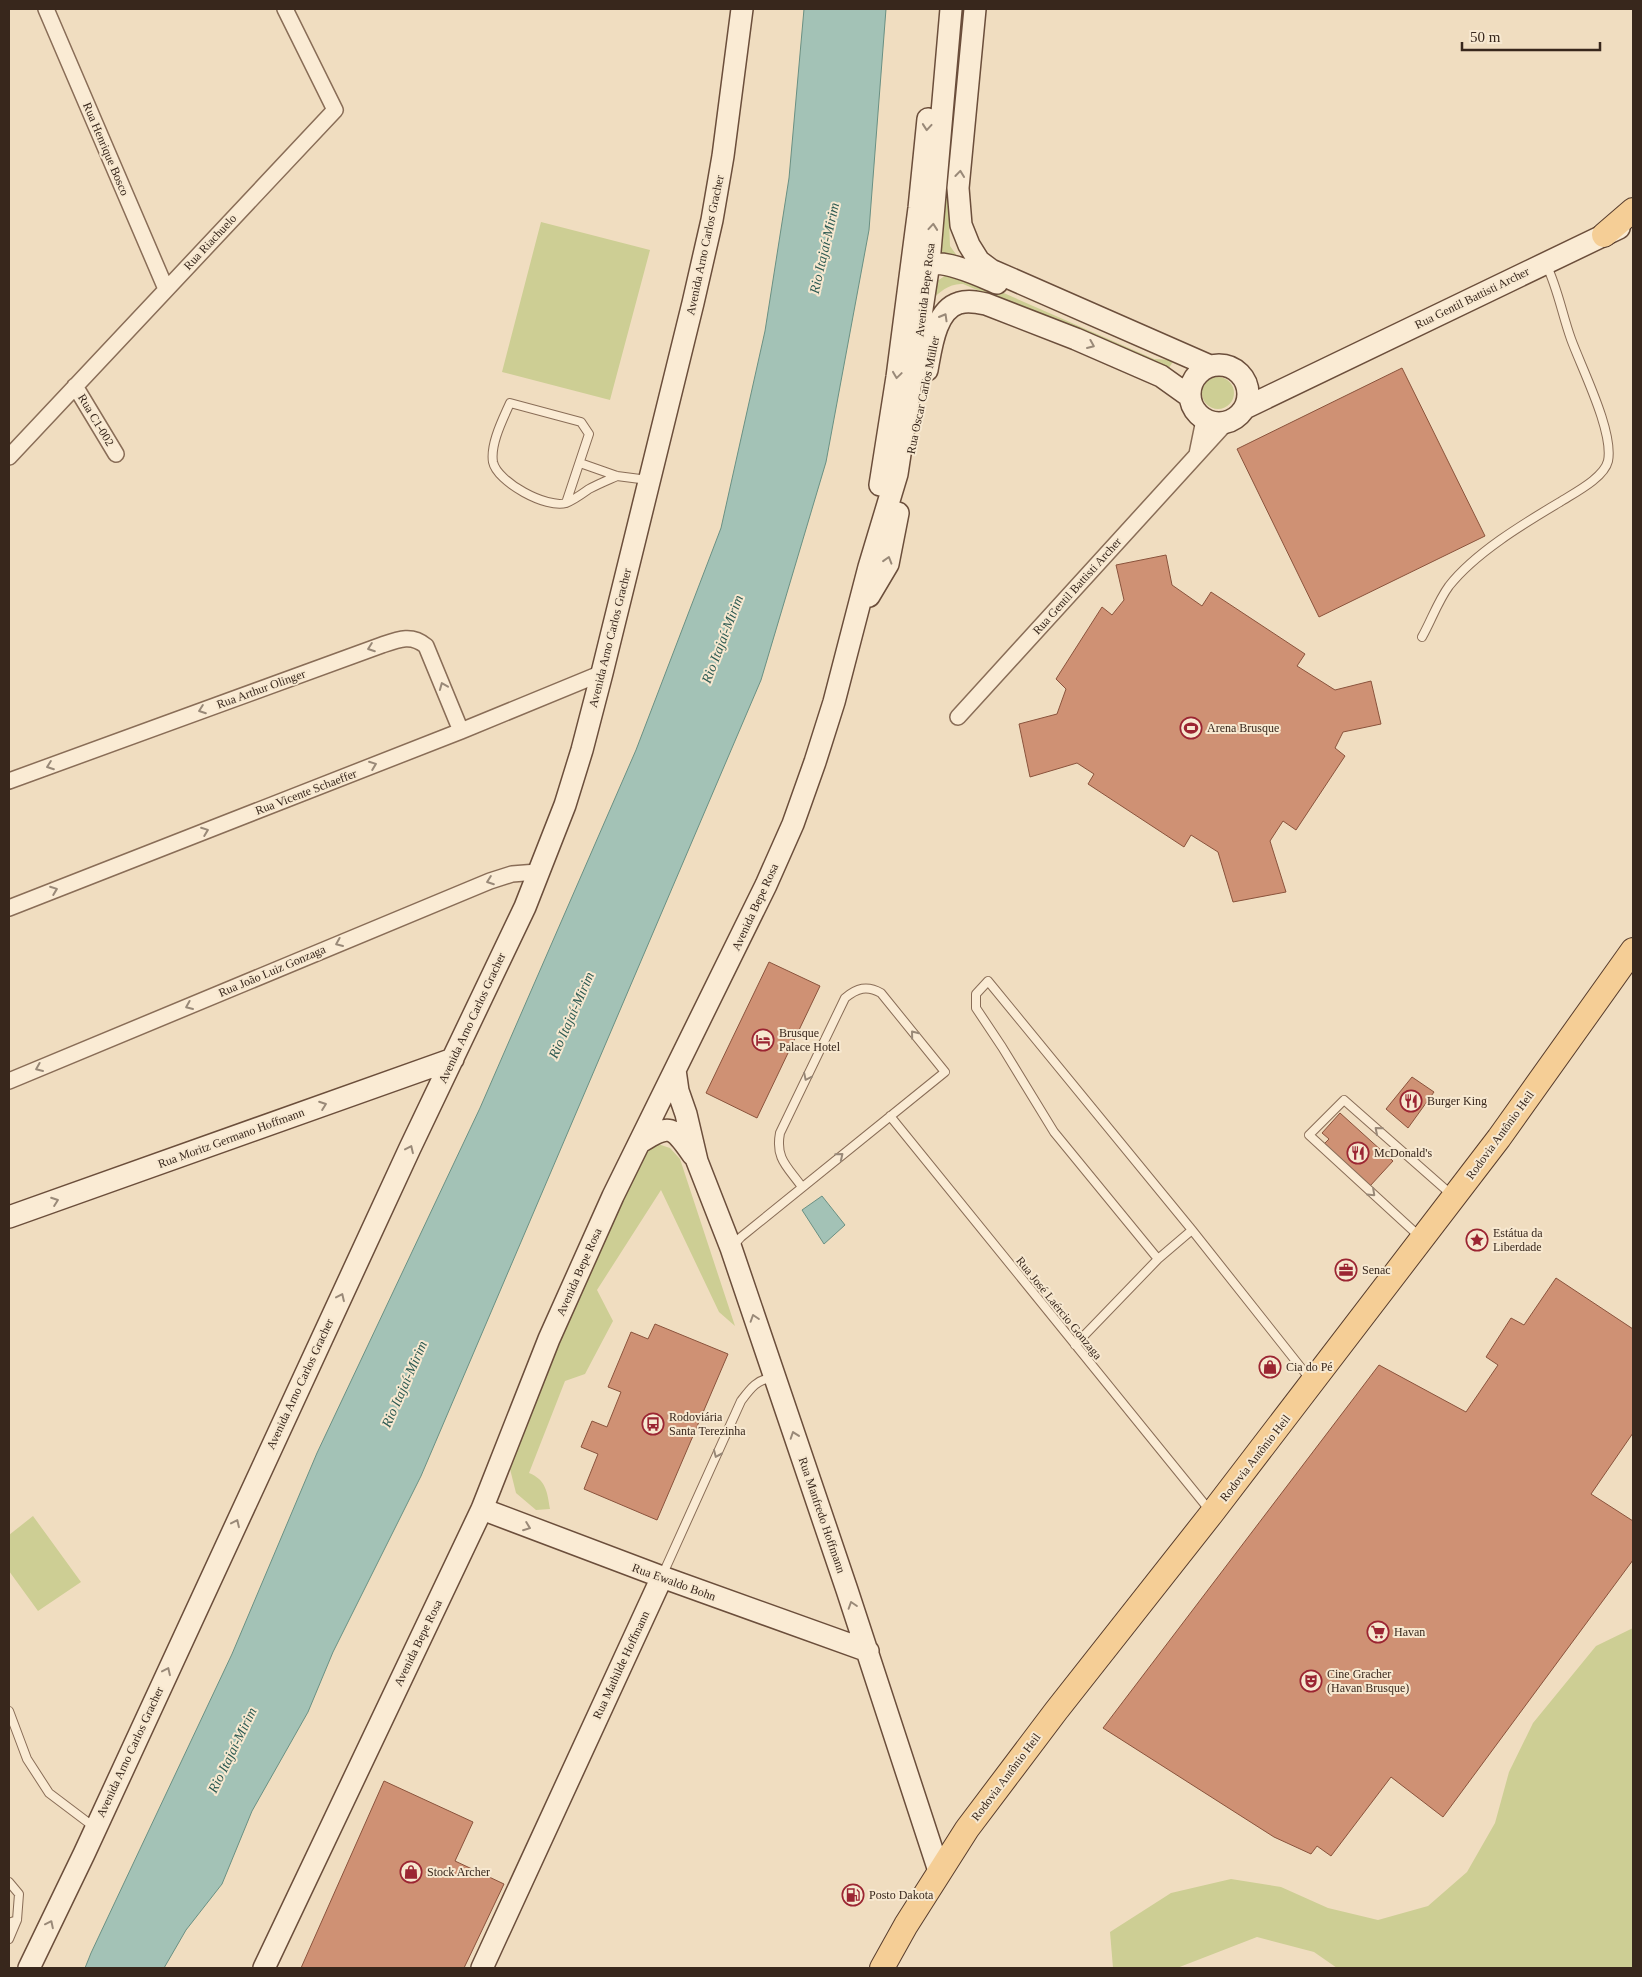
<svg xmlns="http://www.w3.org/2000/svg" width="1642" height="1977" viewBox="0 0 1642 1977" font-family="'Times New Roman',serif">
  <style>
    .green { fill: #cdce94 }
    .water { fill: #a3c2b6; stroke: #6a9083 }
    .building { fill: #cf9174; stroke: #8a533c }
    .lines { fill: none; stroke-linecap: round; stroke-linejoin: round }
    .lane-casing { stroke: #896d57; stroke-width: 10 }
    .street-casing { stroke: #896d57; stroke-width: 18 }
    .secondary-casing { stroke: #6b4e3b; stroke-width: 24 }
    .primary-casing { stroke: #573c2c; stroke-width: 26 }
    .lane { stroke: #faebd4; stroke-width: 8 }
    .street { stroke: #faebd4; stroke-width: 15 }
    .secondary { stroke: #faebd4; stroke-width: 21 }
    .primary { stroke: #f5ce96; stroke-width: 24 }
    .oneway { stroke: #998978 }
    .labels { text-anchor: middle; stroke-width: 4; stroke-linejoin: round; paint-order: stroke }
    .street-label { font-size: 12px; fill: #38271c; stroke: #f7e8d0 }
    .poi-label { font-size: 12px; fill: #38271c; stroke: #f7e8d0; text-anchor: start }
    .water-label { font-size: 14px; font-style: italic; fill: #2b5951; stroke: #f7e8d0 }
  </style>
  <rect width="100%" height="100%" fill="#f0ddc0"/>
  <path class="green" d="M957,9H966L949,222L950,246L963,264L936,254Z
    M541,222L650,250L610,400L502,372Z
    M946,275L965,276L1154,359L1174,360L1167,371L963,284C949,283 940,292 930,301L933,284Z
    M1202 393a16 16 0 1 1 32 0a16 16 0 1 1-32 0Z
    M658,1144L670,1148L680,1159L735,1326L719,1312L661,1190L597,1290L613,1321L585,1374L565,1381L529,1473C546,1480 547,1491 550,1509L536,1510L516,1493L510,1469L515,1451L573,1308L641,1160L647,1151Z
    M33,1516L81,1582L38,1611L9,1571V1535Z
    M1633,1628V1968H1337L1314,1952L1257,1937L1177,1968H1113L1110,1932L1171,1893L1231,1879L1281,1887L1328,1908L1378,1920L1428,1906L1467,1872L1495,1823L1509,1772L1533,1723L1596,1646Z"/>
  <path class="water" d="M804,9H886L869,230L826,462L761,680L421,1476L333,1652L308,1712L252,1811L222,1884L186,1930L164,1968H85L91,1953L232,1654L317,1453L480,1108L636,750L721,528L765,331L789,178Z
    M822,1196L845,1225L824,1244L802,1210Z"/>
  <path class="building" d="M1402,368L1485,536L1319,617L1237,449Z
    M1166,555L1172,585L1202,606L1211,592L1305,654L1297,666L1335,690L1371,681L1381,724L1343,732L1335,748L1345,756L1296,830L1283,821L1270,841L1286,892L1233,902L1218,852L1191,835L1184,847L1088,784L1094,774L1077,763L1030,777L1019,724L1057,714L1066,689L1056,679L1102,607L1112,615L1124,600L1116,565Z
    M769,962L820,986L757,1118L706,1093Z
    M1412,1077L1434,1092L1408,1128L1386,1109Z
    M1340,1113L1393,1161L1370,1186L1324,1144L1329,1139L1322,1133Z
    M1556,1278L1633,1329V1433L1591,1494L1633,1521V1560L1443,1817L1391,1777L1331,1856L1317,1846L1311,1854L1274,1837L1103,1728L1379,1365L1466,1412L1498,1365L1486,1357L1511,1318L1524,1325Z
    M655,1324L728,1354L657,1520L584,1489L598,1454L581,1447L592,1421L607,1427L621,1392L608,1387L631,1332L648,1339Z
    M384,1781L473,1822L455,1861L504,1884L464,1968H301Z"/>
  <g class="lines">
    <g class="lane-casing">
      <path id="lane" d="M580,463L617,476L648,480
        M566,503L589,434L581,422L510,403C503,419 490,444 493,462C497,482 547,509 566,503C574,500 582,494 589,489C598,484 608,480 617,476
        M1422,637C1431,621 1438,601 1449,586C1475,553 1523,524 1560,502C1574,493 1604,478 1608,461C1614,432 1582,369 1571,339C1562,314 1558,289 1546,264
        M890,1116L1211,1512
        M1419,1236L1309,1135L1344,1100L1453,1196
        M732,1247L741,1237L945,1072L881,993C867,985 857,988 845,998L780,1133C775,1159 788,1167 802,1187
        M1158,1259L1054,1132L1002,1047L976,1008V994L988,981L1192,1230L1310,1379
        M1075,1345L1158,1259L1192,1230
        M662,1576L741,1401C750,1389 757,1379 772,1378
        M9,1711L27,1759L49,1793L94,1827
        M9,1882L19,1894L17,1920L9,1923
        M9,1939L17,1920"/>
    </g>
    <g class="street-casing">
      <path id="street" d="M46,9L166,289
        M75,386L116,454
        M1197,454L1204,420
        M9,457L335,110L285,9
        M958,717L1226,423
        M9,781L382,645C399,639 412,634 426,646L461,731
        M9,908L461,731L602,673
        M9,1081L490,881L512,874L537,872"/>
    </g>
    <g class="secondary-casing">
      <path id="secondary" d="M975,9L958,188L961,225L969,245L979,261L991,270L1210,366
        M919,272C931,251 980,276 997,283
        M1190 394a29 29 0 1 1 58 0a29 29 0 1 1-58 0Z
        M927,370C931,349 935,310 959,303C968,300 977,302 986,304L1076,339L1161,376L1189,396
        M1245,408L1619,228
        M880,485L897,377L919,208L928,119
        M869,596L888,564L898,513
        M675,1070L678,1091L686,1114L697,1161L731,1248L847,1590L939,1871
        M639,1143C670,1123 673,1126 693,1155
        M9,1217L453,1059
        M482,1509L662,1577L868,1651
        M29,1968L84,1854L410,1148L525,907L565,805L582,750L602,673L693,303L712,220L723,156L742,9
        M264,1968L482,1509L549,1339L613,1196L766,885L793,824L815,762L834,702L869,567L897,474L929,263L951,9
        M482,1968L662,1577"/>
    </g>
    <g class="primary-casing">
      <path id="primary" d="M1604,235L1633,210
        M882,1968L906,1925L967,1829L1056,1711L1212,1513L1499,1138L1633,950"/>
    </g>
    <use href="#lane" class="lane"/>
    <use href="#street" class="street"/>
    <use href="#secondary" class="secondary"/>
    <use href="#primary" class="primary"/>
  </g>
  <defs><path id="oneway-chevron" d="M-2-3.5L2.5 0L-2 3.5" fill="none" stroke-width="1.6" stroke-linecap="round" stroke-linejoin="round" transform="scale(1.25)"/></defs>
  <g class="oneway">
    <use href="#oneway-chevron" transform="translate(927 127) rotate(95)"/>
    <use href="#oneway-chevron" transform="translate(960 174) rotate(-84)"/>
    <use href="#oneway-chevron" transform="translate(933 227) rotate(-85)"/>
    <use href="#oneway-chevron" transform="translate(944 317) rotate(-60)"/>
    <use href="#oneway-chevron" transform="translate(1091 345) rotate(23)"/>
    <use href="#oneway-chevron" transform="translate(897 375) rotate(98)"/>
    <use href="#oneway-chevron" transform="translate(888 560) rotate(-73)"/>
    <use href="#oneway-chevron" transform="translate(371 648) rotate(160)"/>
    <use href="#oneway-chevron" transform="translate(443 686) rotate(-112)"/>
    <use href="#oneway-chevron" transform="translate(202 710) rotate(160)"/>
    <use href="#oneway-chevron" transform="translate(373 765) rotate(-21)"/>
    <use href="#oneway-chevron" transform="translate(50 766) rotate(160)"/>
    <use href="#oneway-chevron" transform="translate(205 831) rotate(-21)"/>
    <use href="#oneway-chevron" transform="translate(490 881) rotate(160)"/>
    <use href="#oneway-chevron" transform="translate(54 890) rotate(-21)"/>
    <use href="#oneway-chevron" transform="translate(339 943) rotate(157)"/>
    <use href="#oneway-chevron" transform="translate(189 1006) rotate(157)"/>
    <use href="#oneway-chevron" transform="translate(914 1034) rotate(-129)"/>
    <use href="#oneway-chevron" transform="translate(39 1068) rotate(157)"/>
    <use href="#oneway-chevron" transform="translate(807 1077) rotate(116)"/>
    <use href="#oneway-chevron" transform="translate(323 1105) rotate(-20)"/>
    <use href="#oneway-chevron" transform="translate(1378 1130) rotate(-139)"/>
    <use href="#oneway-chevron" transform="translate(410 1149) rotate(-65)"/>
    <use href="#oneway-chevron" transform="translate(840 1156) rotate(-39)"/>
    <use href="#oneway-chevron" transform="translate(1372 1193) rotate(43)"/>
    <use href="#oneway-chevron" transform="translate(55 1201) rotate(-20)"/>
    <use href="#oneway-chevron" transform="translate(341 1297) rotate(-65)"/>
    <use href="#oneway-chevron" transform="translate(754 1318) rotate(-108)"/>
    <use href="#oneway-chevron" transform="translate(794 1435) rotate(-109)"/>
    <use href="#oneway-chevron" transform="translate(717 1454) rotate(114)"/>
    <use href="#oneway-chevron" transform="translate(236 1523) rotate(-65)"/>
    <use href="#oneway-chevron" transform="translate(527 1527) rotate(21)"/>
    <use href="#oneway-chevron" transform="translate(852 1605) rotate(-108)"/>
    <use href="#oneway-chevron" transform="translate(167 1671) rotate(-65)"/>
    <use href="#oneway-chevron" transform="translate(50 1924) rotate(-64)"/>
  </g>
  <defs>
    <g id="stadium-ring" transform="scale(1.125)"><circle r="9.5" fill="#f7e8d0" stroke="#9b2532" stroke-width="1.5"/><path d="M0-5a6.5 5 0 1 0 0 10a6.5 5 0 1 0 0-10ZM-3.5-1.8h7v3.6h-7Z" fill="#9b2532"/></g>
    <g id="hotel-ring" transform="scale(1.125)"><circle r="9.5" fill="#f7e8d0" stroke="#9b2532" stroke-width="1.5"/><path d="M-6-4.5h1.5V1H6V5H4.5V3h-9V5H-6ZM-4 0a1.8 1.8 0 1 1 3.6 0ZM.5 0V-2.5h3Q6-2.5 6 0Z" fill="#9b2532"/></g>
    <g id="restaurant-ring" transform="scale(1.125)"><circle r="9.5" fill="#f7e8d0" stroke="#9b2532" stroke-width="1.5"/><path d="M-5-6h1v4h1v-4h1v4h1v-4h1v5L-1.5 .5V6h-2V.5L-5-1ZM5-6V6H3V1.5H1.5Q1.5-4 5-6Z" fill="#9b2532"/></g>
    <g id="sight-ring" transform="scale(1.125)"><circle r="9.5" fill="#f7e8d0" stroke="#9b2532" stroke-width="1.5"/><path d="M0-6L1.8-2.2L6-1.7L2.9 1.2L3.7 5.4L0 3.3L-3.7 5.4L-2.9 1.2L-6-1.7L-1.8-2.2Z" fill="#9b2532"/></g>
    <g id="office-ring" transform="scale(1.125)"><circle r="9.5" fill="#f7e8d0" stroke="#9b2532" stroke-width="1.5"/><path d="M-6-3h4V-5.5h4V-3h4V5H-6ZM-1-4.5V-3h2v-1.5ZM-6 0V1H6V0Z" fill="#9b2532"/></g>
    <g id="shop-ring" transform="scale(1.125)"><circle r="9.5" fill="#f7e8d0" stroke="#9b2532" stroke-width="1.5"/><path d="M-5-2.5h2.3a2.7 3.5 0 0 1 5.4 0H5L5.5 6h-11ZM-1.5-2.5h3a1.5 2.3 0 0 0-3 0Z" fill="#9b2532"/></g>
    <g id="bus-ring" transform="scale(1.125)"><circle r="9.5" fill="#f7e8d0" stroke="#9b2532" stroke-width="1.5"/><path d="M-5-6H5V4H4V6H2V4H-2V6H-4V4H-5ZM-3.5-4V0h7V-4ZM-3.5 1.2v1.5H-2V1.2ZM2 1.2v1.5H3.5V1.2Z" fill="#9b2532"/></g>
    <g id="supermarket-ring" transform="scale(1.125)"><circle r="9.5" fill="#f7e8d0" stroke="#9b2532" stroke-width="1.5"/><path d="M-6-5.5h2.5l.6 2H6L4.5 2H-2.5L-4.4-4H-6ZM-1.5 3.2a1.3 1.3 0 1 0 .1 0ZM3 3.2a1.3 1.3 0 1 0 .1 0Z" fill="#9b2532"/></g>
    <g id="theatre-ring" transform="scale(1.125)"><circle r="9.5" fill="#f7e8d0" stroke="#9b2532" stroke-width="1.5"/><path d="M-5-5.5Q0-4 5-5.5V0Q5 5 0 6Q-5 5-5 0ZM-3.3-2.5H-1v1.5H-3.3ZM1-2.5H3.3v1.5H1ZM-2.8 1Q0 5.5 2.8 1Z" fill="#9b2532"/></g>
    <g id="fuel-ring" transform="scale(1.125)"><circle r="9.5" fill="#f7e8d0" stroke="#9b2532" stroke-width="1.5"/><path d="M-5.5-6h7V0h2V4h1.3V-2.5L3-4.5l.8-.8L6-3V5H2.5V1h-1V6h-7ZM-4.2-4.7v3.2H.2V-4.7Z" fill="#9b2532"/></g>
  </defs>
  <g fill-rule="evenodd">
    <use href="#stadium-ring" x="1191" y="728"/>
    <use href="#hotel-ring" x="763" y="1040"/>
    <use href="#restaurant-ring" x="1411" y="1101"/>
    <use href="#restaurant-ring" x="1358" y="1153"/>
    <use href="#sight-ring" x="1477" y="1240"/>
    <use href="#office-ring" x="1346" y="1270"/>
    <use href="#shop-ring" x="1270" y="1367"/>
    <use href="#bus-ring" x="653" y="1424"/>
    <use href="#supermarket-ring" x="1378" y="1632"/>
    <use href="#theatre-ring" x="1311" y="1681"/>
    <use href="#shop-ring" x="411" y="1872"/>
    <use href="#fuel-ring" x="853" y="1895"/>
  </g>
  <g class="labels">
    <g class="street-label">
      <text transform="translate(106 149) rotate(67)" y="4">Rua Henrique Bosco</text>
      <text transform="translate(210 242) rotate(-47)" y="4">Rua Riachuelo</text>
      <text transform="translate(705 245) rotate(-78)" y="4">Avenida Arno Carlos Gracher</text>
      <text transform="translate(925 290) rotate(-83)" y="4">Avenida Bepe Rosa</text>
      <text transform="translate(1472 298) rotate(-26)" y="4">Rua Gentil Battisti Archer</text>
      <text transform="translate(923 395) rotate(-78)" y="4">Rua Oscar Carlos Müller</text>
      <text transform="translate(96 420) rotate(59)" y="4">Rua C1-002</text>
      <text transform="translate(1077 586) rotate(-48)" y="4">Rua Gentil Battisti Archer</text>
      <text transform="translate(610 638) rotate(-76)" y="4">Avenida Arno Carlos Gracher</text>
      <text transform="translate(261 689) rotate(-20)" y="4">Rua Arthur Olinger</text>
      <text transform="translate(306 792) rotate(-21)" y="4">Rua Vicente Schaeffer</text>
      <text transform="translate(755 907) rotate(-65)" y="4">Avenida Bepe Rosa</text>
      <text transform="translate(272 971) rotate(-23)" y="4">Rua João Luiz Gonzaga</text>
      <text transform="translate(472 1018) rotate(-65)" y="4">Avenida Arno Carlos Gracher</text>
      <text transform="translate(1500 1135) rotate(-54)" y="4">Rodovia Antônio Heil</text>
      <text transform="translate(231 1138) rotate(-20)" y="4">Rua Moritz Germano Hoffmann</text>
      <text transform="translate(579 1272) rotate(-66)" y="4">Avenida Bepe Rosa</text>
      <text transform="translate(1059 1308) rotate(51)" y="4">Rua José Laércio Gonzaga</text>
      <text transform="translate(300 1384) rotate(-65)" y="4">Avenida Arno Carlos Gracher</text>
      <text transform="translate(1255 1458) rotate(-52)" y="4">Rodovia Antônio Heil</text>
      <text transform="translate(822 1515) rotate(71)" y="4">Rua Manfredo Hoffmann</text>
      <text transform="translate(674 1582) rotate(20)" y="4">Rua Ewaldo Bohn</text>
      <text transform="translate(418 1643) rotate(-64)" y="4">Avenida Bepe Rosa</text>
      <text transform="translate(621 1665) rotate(-65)" y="4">Rua Mathilde Hoffmann</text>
      <text transform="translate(130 1752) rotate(-65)" y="4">Avenida Arno Carlos Gracher</text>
      <text transform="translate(1006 1777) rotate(-53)" y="4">Rodovia Antônio Heil</text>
    </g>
    <g class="poi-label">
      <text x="1207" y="732">Arena Brusque</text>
      <text x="779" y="1037">Brusque<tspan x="779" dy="14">Palace Hotel</tspan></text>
      <text x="1427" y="1105">Burger King</text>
      <text x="1374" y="1157">McDonald's</text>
      <text x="1493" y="1237">Estátua da<tspan x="1493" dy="14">Liberdade</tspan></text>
      <text x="1362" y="1274">Senac</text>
      <text x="1286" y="1371">Cia do Pé</text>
      <text x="669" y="1421">Rodoviária<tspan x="669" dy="14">Santa Terezinha</tspan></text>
      <text x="1394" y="1636">Havan</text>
      <text x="1327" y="1678">Cine Gracher<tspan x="1327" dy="14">(Havan Brusque)</tspan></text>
      <text x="427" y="1876">Stock Archer</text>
      <text x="869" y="1899">Posto Dakota</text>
    </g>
    <g class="water-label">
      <text transform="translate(824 248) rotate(-77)" y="5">Rio Itajaí-Mirim</text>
      <text transform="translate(722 639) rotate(-69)" y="5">Rio Itajaí-Mirim</text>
      <text transform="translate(571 1015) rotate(-66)" y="5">Rio Itajaí-Mirim</text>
      <text transform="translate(404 1384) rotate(-66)" y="5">Rio Itajaí-Mirim</text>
      <text transform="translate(232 1750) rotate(-64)" y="5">Rio Itajaí-Mirim</text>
    </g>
  </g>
  <rect width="1642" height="1977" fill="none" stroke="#38271c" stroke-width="20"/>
  <path d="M1462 42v8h138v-8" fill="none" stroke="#38271c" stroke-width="2.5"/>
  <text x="1470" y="42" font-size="15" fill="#38271c" stroke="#f7e8d0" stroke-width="4" paint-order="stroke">50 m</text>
</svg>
